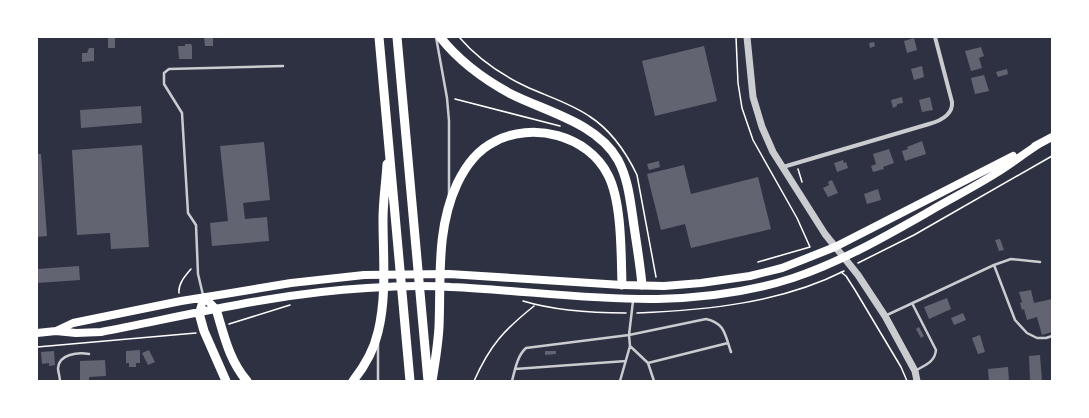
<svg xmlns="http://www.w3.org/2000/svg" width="1089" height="418" viewBox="0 0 1089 418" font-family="'Asap Condensed',sans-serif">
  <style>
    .building { fill: #626471 }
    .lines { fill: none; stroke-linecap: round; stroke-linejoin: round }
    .path { stroke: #fff; stroke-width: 1.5 }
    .service { stroke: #caccd0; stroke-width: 2.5 }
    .minor { stroke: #caccd0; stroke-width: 4 }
    .tertiary { stroke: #caccd0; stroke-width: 7 }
    .secondary { stroke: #fff; stroke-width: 8 }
    .trunk { stroke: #fff; stroke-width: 9 }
  </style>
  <rect width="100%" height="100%" fill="#2d3142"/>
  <path class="building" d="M108,37H115V48H108Z
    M204,37H213V46H205Z
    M914,38L917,50L907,53L904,41Z
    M874,42L875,46L870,48L869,43Z
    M185,44H191L192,46V59H179L178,46H185Z
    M704,46L717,101L655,116L642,61Z
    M981,47L984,56L979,58L982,68L971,71L965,51Z
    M89,48H94V61L82,62V53H87Z
    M922,66L924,77L914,80L911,69Z
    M1007,69L1008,74L998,77L996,72Z
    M984,75L989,91L975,94L971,78Z
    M902,97L903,103L897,104V106L893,108L891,100Z
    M930,97L933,110L922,112L919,100Z
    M141,106L142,123L81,128L80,110Z
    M922,141L926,154L905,161L902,151L908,149L907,147Z
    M264,142L270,200L243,203L245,219L267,217L269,241L212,246L210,223L228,221L220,146Z
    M142,145L149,247L111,249L110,233L77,235L72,150Z
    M889,149L894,163L883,167L884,169L873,172L871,166L876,164L873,154Z
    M37,154H41L47,236L37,237Z
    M843,160L844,163L846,162L848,168L837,172L834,163Z
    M659,161L660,167L649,170L647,164Z
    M684,165L691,194L758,177L771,229L691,248L685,224L661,230L647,174Z
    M832,180L838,193L828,197L823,188L829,185L828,182Z
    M878,189L881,200L867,204L864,194Z
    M1000,239L1004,250L999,251L995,240Z
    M79,266L80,280L37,283V269Z
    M1031,290L1034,303L1052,299V332L1042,335L1037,317L1027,320L1024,309L1022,310L1020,303L1022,302L1019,292Z
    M947,298L951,309L929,319L924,307Z
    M963,313L966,320L954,325L951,318Z
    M919,327L924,336L921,338L916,329Z
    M980,335L985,352L978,354L972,338Z
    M140,350V363H136V367H129V363H126V351Z
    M149,350L155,362L148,365L142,353Z
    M54,351L55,365L49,366V363L42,364L41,352Z
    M545,351H556V354L545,355Z
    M1040,355L1042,381H1030L1029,356Z
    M105,360L106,376L89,377V381H80V361Z
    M1008,367L1009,381H989L988,369Z"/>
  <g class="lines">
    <path class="path" d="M459,37C477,58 500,74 525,86C546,96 570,103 589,116C611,130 626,152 637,175L656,277
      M736,37L738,83L742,108L753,140L797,218L810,247L758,262
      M455,99L560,126
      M798,169L802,182
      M858,263L914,235L1052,156
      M841,272L846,276L855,290L901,367L907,381
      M179,293C178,284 185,276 191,269
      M523,301C556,311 591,313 626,313
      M637,313C707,310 781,303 844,271
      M229,324L290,305
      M37,347L196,333
      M474,381C490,345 504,330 534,306"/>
    <path class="service" d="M436,37L447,98L449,121V195
      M994,265L1015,320L1027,333L1037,338H1046L1052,336
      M203,295L198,274L196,225L188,213L182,113L164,84V73L169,69L283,66
      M633,301L629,335L630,346L648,363L654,381
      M912,303L936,350C935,362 925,365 915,371
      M887,315L994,265L1011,259L1040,262
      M648,363L728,343
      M515,369L626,361
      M60,381C60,377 58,372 58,368C59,354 78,352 89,354
      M378,381V344
      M512,381C515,370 517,356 526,348L629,335L706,319C725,323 725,335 731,352
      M620,381L630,346"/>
    <path class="minor" d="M783,167L929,124C940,121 953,115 952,102L935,37"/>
    <path class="tertiary" d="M747,37L753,97L762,127L773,152L825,234L858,275L885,316L915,371L917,381"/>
    <path class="secondary" d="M1035,146L1052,137
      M199,313L204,297L216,309
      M56,331L73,323L181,301L225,294L291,283L364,275L449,274L622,285L664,286L701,283L750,276L782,268L835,247L1013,156
      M37,333L56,331L76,333L101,332C189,315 277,293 367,288C394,286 424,285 451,287C520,290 588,300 657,299C702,298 750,292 793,278C841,262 886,236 930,211C952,198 976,186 998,172C1012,163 1025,153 1039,144"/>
    <path class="trunk" d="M379,37L410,381
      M397,37L428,381
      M440,37C459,61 485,80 511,94C547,112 597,123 618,160C628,179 630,199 633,219C636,241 640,263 642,285
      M216,309C224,335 229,360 247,381
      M199,313L204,331L226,381
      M353,381C364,367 374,350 378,332C387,296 383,256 383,219C383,201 386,182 387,164
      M432,381C435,363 438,345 439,327C441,279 436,229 457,184C465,167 478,150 494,142C532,121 588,135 608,175C622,202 621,254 622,285"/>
  </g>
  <rect width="1089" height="418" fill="none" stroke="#ffffff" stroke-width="76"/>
</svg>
